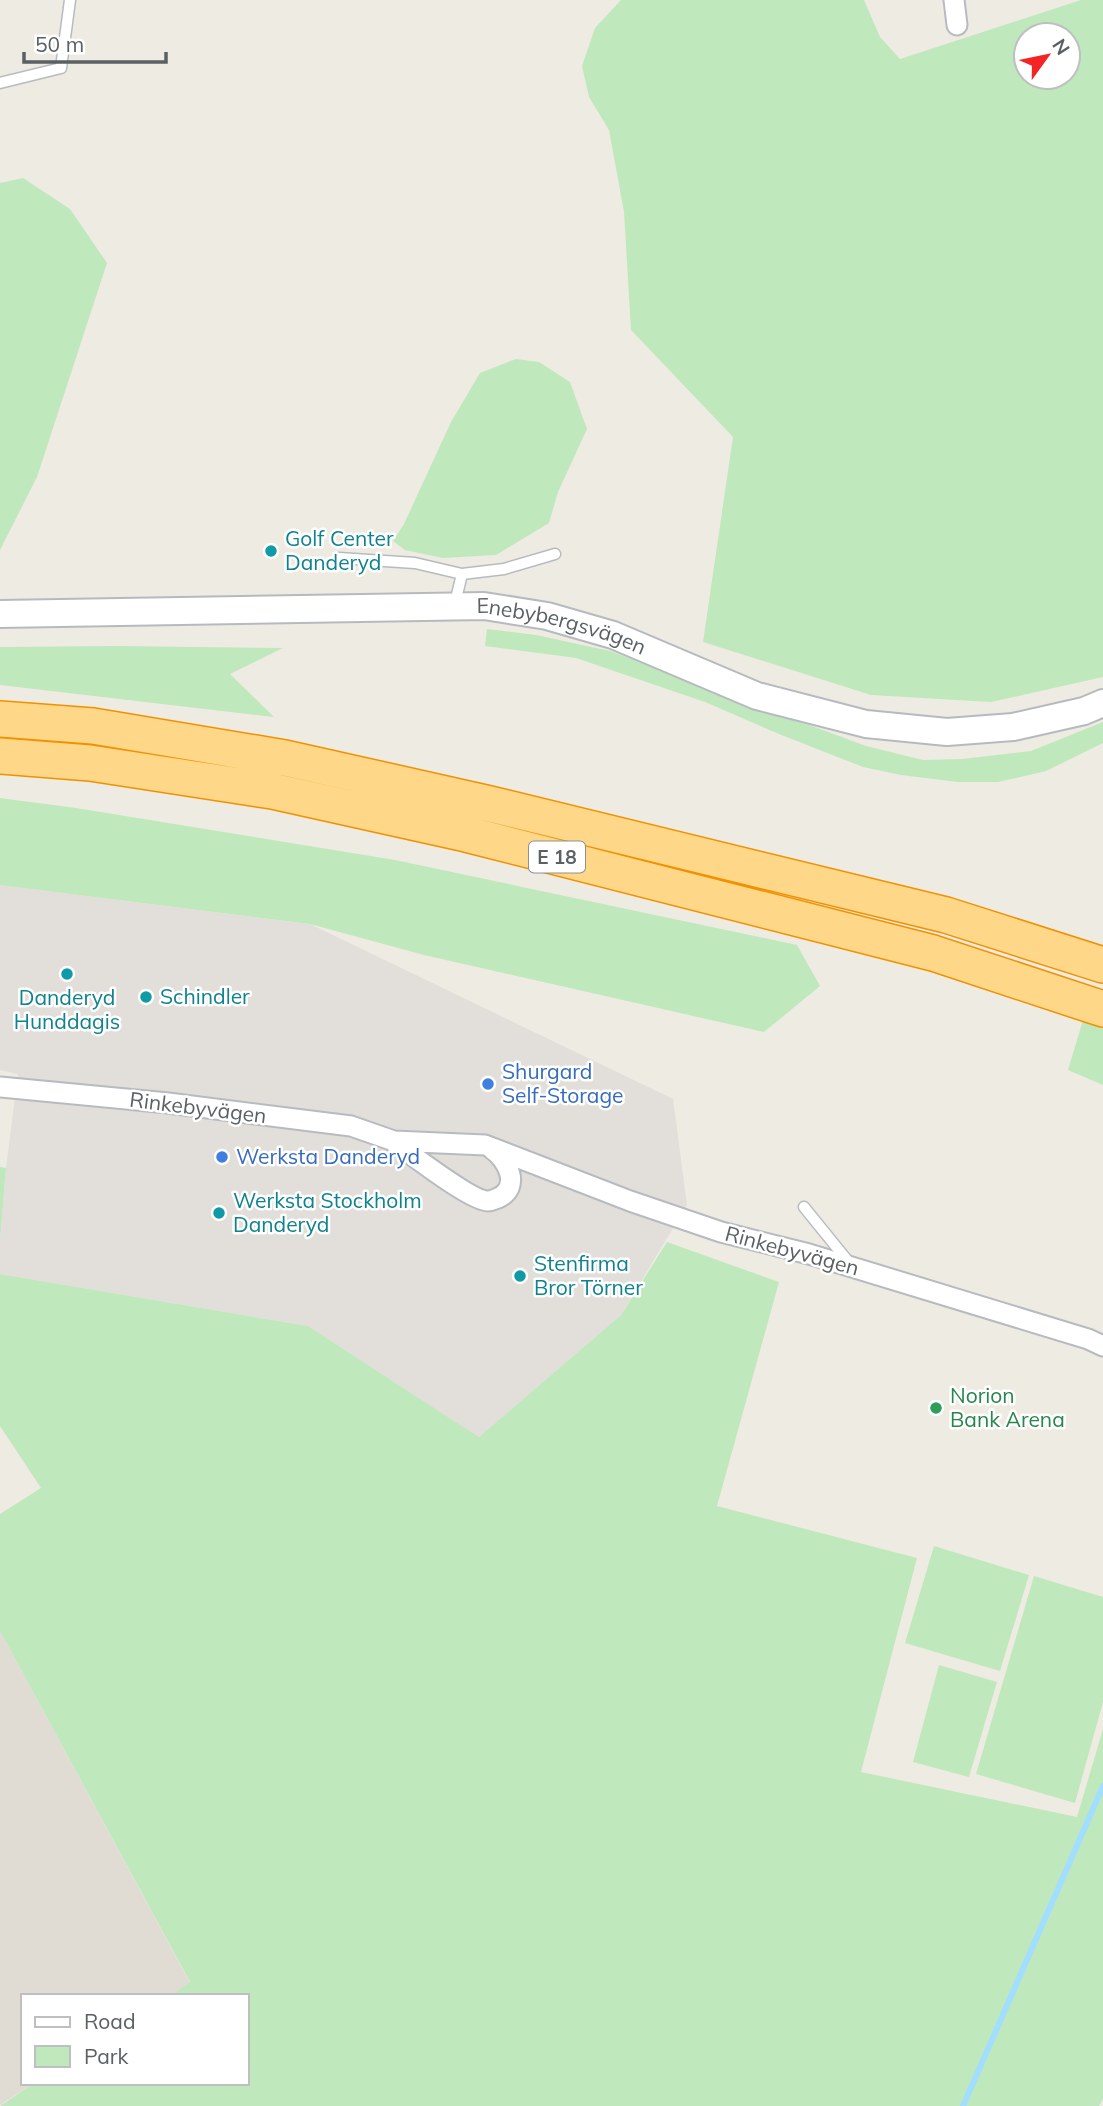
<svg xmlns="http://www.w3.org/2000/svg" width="1103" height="2106" viewBox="0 0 1103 2106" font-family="Mulish,sans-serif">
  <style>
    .industrial { fill: #e2deda }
    .education { fill: #e1dcd3 }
    .green { fill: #c0e8bd; fill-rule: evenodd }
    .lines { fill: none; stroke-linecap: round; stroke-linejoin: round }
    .stream { stroke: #a2deff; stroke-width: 6 }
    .lane-casing { stroke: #b7bbc0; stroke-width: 13 }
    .street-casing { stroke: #b7bbc0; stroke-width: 23 }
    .secondary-casing { stroke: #b6bac0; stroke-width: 30 }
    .highway-casing { stroke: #f19100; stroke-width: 38 }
    .lane { stroke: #fff; stroke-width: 10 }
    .street { stroke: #fff; stroke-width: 19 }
    .secondary { stroke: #fff; stroke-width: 26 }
    .highway { stroke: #ffd789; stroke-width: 35 }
    .culture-dot { fill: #0f9aa8; stroke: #fff; stroke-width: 2.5 }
    .shop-dot { fill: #3f7fe0; stroke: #fff; stroke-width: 2.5 }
    .leisure-dot { fill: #2e9e5b; stroke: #fff; stroke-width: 2.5 }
    .labels { text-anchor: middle; stroke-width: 5; stroke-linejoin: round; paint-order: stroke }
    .shield { fill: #fff; stroke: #8c9092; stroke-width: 2 }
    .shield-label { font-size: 19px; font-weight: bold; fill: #5a6064 }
    .culture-label { font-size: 21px; fill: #0d838f; stroke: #fff; text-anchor: start }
    .street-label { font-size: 21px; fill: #5a6064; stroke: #fff }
    .shop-label { font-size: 21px; fill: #366cbe; stroke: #fff; text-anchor: start }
    .leisure-label { font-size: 21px; fill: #27864d; stroke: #fff; text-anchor: start }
  </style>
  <rect width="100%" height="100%" fill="#eeebe2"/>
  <path class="industrial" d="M0,885L310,924L673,1099L687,1205L621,1315L479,1437L308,1326L0,1274V1241L6,1168L18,1074L0,1070Z"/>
  <path class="education" d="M0,1631L190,1983L170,1996H23V2083H34L0,2105Z"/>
  <path class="green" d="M621,0H864L880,37L900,59L1081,0H1103V677L991,702L871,695L703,642L733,437L631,330L624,212L609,130L589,97L582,66L595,28ZM1026,35H1068V77H1026Z
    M23,178L70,209L107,263L37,477L0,550V183Z
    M516,359L539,362L570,382L587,429L558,492L549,523L496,555L443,558L405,550L393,541L404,524L451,422L480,373Z
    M487,629L536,635L610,651L866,746L923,760L962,759L1031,751L1103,722V743L1046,771L998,782H958L901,775L863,767L779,734L705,702L576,658L485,646Z
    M119,646L283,648L230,674L274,717L0,685V647Z
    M0,798L76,808L395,860L797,945L820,986L764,1032L424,955L310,924L0,885Z
    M1083,1020L1103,1028V1085L1068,1070Z
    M0,1167L6,1168L0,1241Z
    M667,1242L779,1282L717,1506L917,1558L861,1772L1077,1817L1103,1729V2099L1099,2106H0L34,2083H247V1996H170L190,1982L0,1631V1514L41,1488L0,1426V1274L308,1326L479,1437L621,1315Z
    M934,1546L1029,1575L1000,1671L905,1643Z
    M1034,1576L1103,1597V1702L1075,1803L976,1774Z
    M939,1665L997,1682L969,1777L913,1762Z"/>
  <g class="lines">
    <path class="stream" d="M963,2106L1103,1786"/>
    <g class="lane-casing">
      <path id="lane" d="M0,83L61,68L70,0
        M339,558L415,563L462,574
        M455,603L462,574L504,569L555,554
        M804,1207L851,1265"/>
    </g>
    <g class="street-casing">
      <path id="street" d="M954,0L957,25
        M0,1087L168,1103L351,1126L394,1141L485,1145L630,1201L721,1232L809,1254L1088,1339L1103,1346
        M394,1142C411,1154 471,1201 488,1201C492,1201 495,1199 498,1198C522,1187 507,1159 492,1149"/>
    </g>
    <g class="secondary-casing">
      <g id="secondary">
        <path id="s1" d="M0,614L484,606L547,616L613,635L757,696L866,724L947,732L1013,727L1084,711L1103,703"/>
      </g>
    </g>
    <g class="highway-casing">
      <path id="highway" d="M0,719L93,726L285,758L486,803L946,915L1103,965
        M0,756L90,763L272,791L466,834L933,953L1103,1009"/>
    </g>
    <use href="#lane" class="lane"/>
    <use href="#street" class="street"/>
    <use href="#secondary" class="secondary"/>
    <use href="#highway" class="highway"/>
  </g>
  <g class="culture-dot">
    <circle cx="271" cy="551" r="7"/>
    <circle cx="67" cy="974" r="7"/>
    <circle cx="146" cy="997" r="7"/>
    <circle cx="219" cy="1213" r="7"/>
    <circle cx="520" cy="1276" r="7"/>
  </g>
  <g class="shop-dot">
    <circle cx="488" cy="1084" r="7"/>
    <circle cx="222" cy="1157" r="7"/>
  </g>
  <circle class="leisure-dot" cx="936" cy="1408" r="7"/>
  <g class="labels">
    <rect class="shield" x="529" y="841.5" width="56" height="31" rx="5"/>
    <g class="shield-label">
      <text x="557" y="864">E 18</text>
    </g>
    <g class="culture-label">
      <text x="285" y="546">Golf Center<tspan x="285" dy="24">Danderyd</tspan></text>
      <text x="160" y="1004">Schindler</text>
      <text x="67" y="1005" text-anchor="middle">Danderyd<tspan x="67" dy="24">Hunddagis</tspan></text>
      <text x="233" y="1208">Werksta Stockholm<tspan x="233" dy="24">Danderyd</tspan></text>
      <text x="534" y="1271">Stenfirma<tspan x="534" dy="24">Bror Törner</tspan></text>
    </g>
    <g class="street-label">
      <text dy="7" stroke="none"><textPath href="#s1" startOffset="564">Enebybergsvägen</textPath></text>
      <text transform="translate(198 1108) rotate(7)" y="7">Rinkebyvägen</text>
      <text transform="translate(792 1251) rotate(15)" y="7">Rinkebyvägen</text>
    </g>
    <g class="shop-label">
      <text x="502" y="1079">Shurgard<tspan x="502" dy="24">Self-Storage</tspan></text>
      <text x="236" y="1164">Werksta Danderyd</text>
    </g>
    <g class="leisure-label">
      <text x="950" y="1403">Norion<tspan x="950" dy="24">Bank Arena</tspan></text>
    </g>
  </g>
  <rect x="21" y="1994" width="228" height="91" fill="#ffffff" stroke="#bdbfc1" stroke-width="2"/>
  <rect x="35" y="2017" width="35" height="10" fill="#ffffff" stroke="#bdbfc1" stroke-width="2"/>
  <text x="84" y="2029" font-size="21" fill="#5a6064">Road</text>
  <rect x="35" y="2046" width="35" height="21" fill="#c0e8bd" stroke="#bdbfc1" stroke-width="2"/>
  <text x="84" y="2064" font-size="21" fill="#5a6064">Park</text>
  <g transform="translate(1047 56) rotate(57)"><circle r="33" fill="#ffffff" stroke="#bdbfc1" stroke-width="2"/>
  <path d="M0-5L12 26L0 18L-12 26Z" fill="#f42325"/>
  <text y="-10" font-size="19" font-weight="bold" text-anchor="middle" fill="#5a6064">N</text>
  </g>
  <path d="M24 52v10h142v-10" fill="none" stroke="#5a6064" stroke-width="3.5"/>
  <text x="35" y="52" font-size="21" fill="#5a6064" stroke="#ffffff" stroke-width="5" paint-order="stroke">50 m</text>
</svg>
